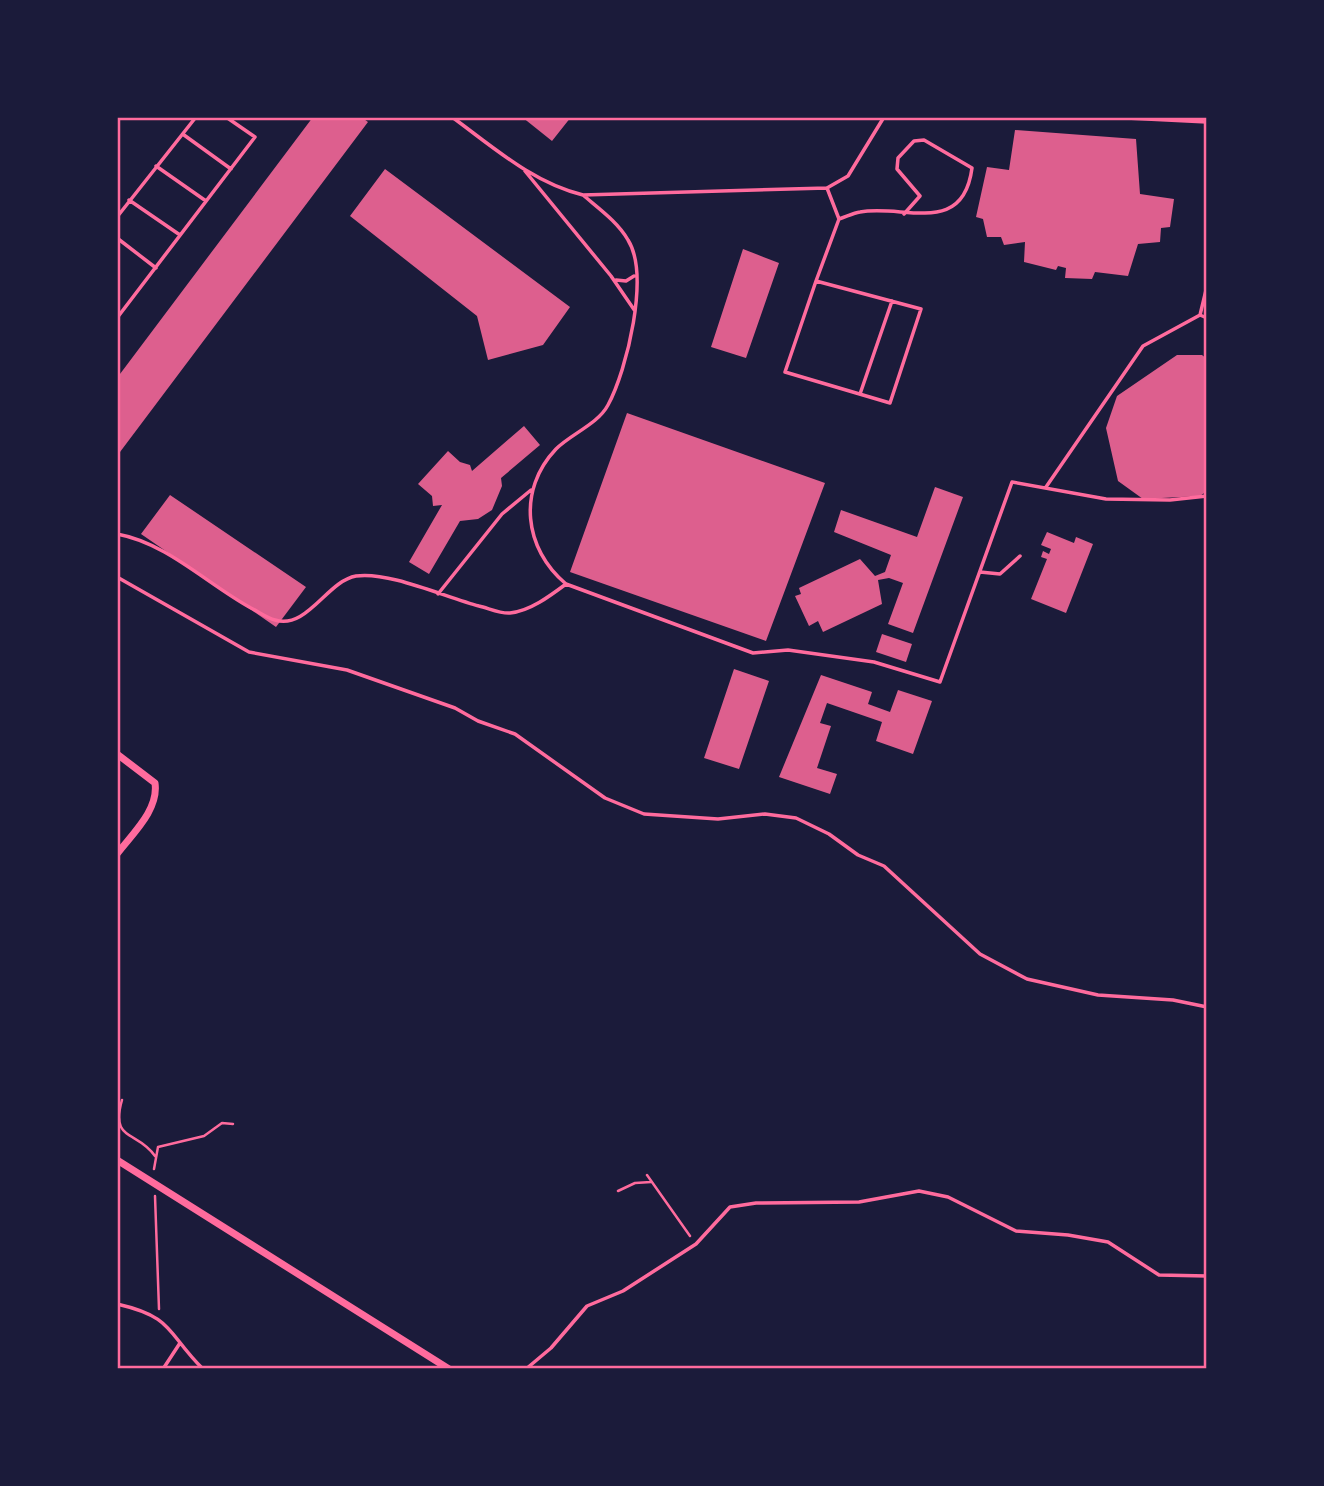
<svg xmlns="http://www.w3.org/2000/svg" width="1324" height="1486" viewBox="0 0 1324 1486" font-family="Jost,sans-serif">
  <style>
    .building { fill: #dd5f8e }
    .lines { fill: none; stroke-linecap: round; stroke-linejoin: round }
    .path { stroke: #ff6b9d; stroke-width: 2.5 }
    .service { stroke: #ff6b9d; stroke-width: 3.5 }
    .minor { stroke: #ff6b9d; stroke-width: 7 }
    .neatline { fill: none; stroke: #ff6b9d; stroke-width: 2.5 }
  </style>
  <rect width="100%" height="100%" fill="#1b1b3a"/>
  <path class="building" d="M313,117H361L368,122L117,456V378Z
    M522,117H571L552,141Z
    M1015,130L1136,139L1140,194L1174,199L1170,227L1161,228L1160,242L1138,244L1128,276L1095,272L1092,279L1065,278L1066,268L1058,266L1056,270L1024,262L1025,242L1004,245L1001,237H987L983,219L976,217L987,167L1009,170Z
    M385,169L570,307L543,345L488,360L477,316L350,216Z
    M743,249L779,263L746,358L711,347Z
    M1177,355H1202L1207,359V491L1200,496L1143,499L1118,481L1106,428L1117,396Z
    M627,413L825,483L766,641L570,572Z
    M524,426L540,445L501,478L502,486L492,510L478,519L460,521L429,574L409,562L442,505L433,506L432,496L418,484L448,451L460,462L470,465L472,471Z
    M935,487L963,497L913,633L888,624L903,583L889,578L878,580L882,604L823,632L818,621L809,626L795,596L801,594L799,588L860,559L875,576L885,572L891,555L834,532L841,510L917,537Z
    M170,495L306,587L276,627L141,534Z
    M1047,532L1074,543L1076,537L1093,544L1066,613L1031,599L1047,559L1041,557L1043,551L1049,554L1051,549L1041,545Z
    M882,634L912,644L906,662L876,652Z
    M734,669L769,681L739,769L704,758Z
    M821,675L872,692L868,704L890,712L898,690L932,701L913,754L876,741L882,722L827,703L820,723L831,726L817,768L837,774L830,794L779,777Z"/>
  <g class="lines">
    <path class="path" d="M122,1100C110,1142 137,1130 155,1156
      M154,1169L158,1147L204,1136L222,1123L233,1124
      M647,1175L690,1236
      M618,1191L635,1183L651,1182
      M155,1196L159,1309"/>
    <path class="service" d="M452,117C493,147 533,183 583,195L827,188L848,176L884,117
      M1106,117L1207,122
      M184,135L231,169
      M156,166L206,201
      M525,171L611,276L635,311
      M583,195C598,208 618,222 628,240C650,275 627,370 608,405C598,424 571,434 556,449C517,490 524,549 566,584L753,653L788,650L874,662L940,682L1012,482L1106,499L1170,500L1207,496
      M129,200L180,235
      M117,217L196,117
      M839,219C846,217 853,213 860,212C904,204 963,237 972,168L924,140L914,141L898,158L897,169L920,196L904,214
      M117,238L156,268
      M616,280L626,281L634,276
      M816,281L785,372L890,403L921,309L816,281L839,219L827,188
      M1207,286L1200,315L1207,318
      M117,318L255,137L226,117
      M860,394L892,301
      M1046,487L1143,346L1200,315
      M117,534C167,543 207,584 251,608C259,612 267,618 275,620C307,630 327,581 356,576C388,571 445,597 479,606C488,608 501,614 510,613C530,611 550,596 566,584
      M980,572L1000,574L1020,556
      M117,577L249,652L347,670L455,708L478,721L515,734L605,798L644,814L718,819L765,814L796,818L829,834L858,855L884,866L980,954L1027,979L1098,995L1173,1000L1207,1007
      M438,594L502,514L531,490
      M117,1304C174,1317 166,1332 203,1369
      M163,1369L180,1343
      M526,1369L551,1348L587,1306L623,1291L696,1244L730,1207L756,1203L859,1202L919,1191L948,1197L1016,1231L1068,1235L1108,1242L1159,1275L1207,1276"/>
    <path class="minor" d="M117,754L155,783C159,810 132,834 117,854
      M117,1160L449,1369"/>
  </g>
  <rect width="1324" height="1486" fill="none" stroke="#1b1b3a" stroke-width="238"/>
  <rect x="119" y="119" width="1086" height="1248" class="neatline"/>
</svg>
